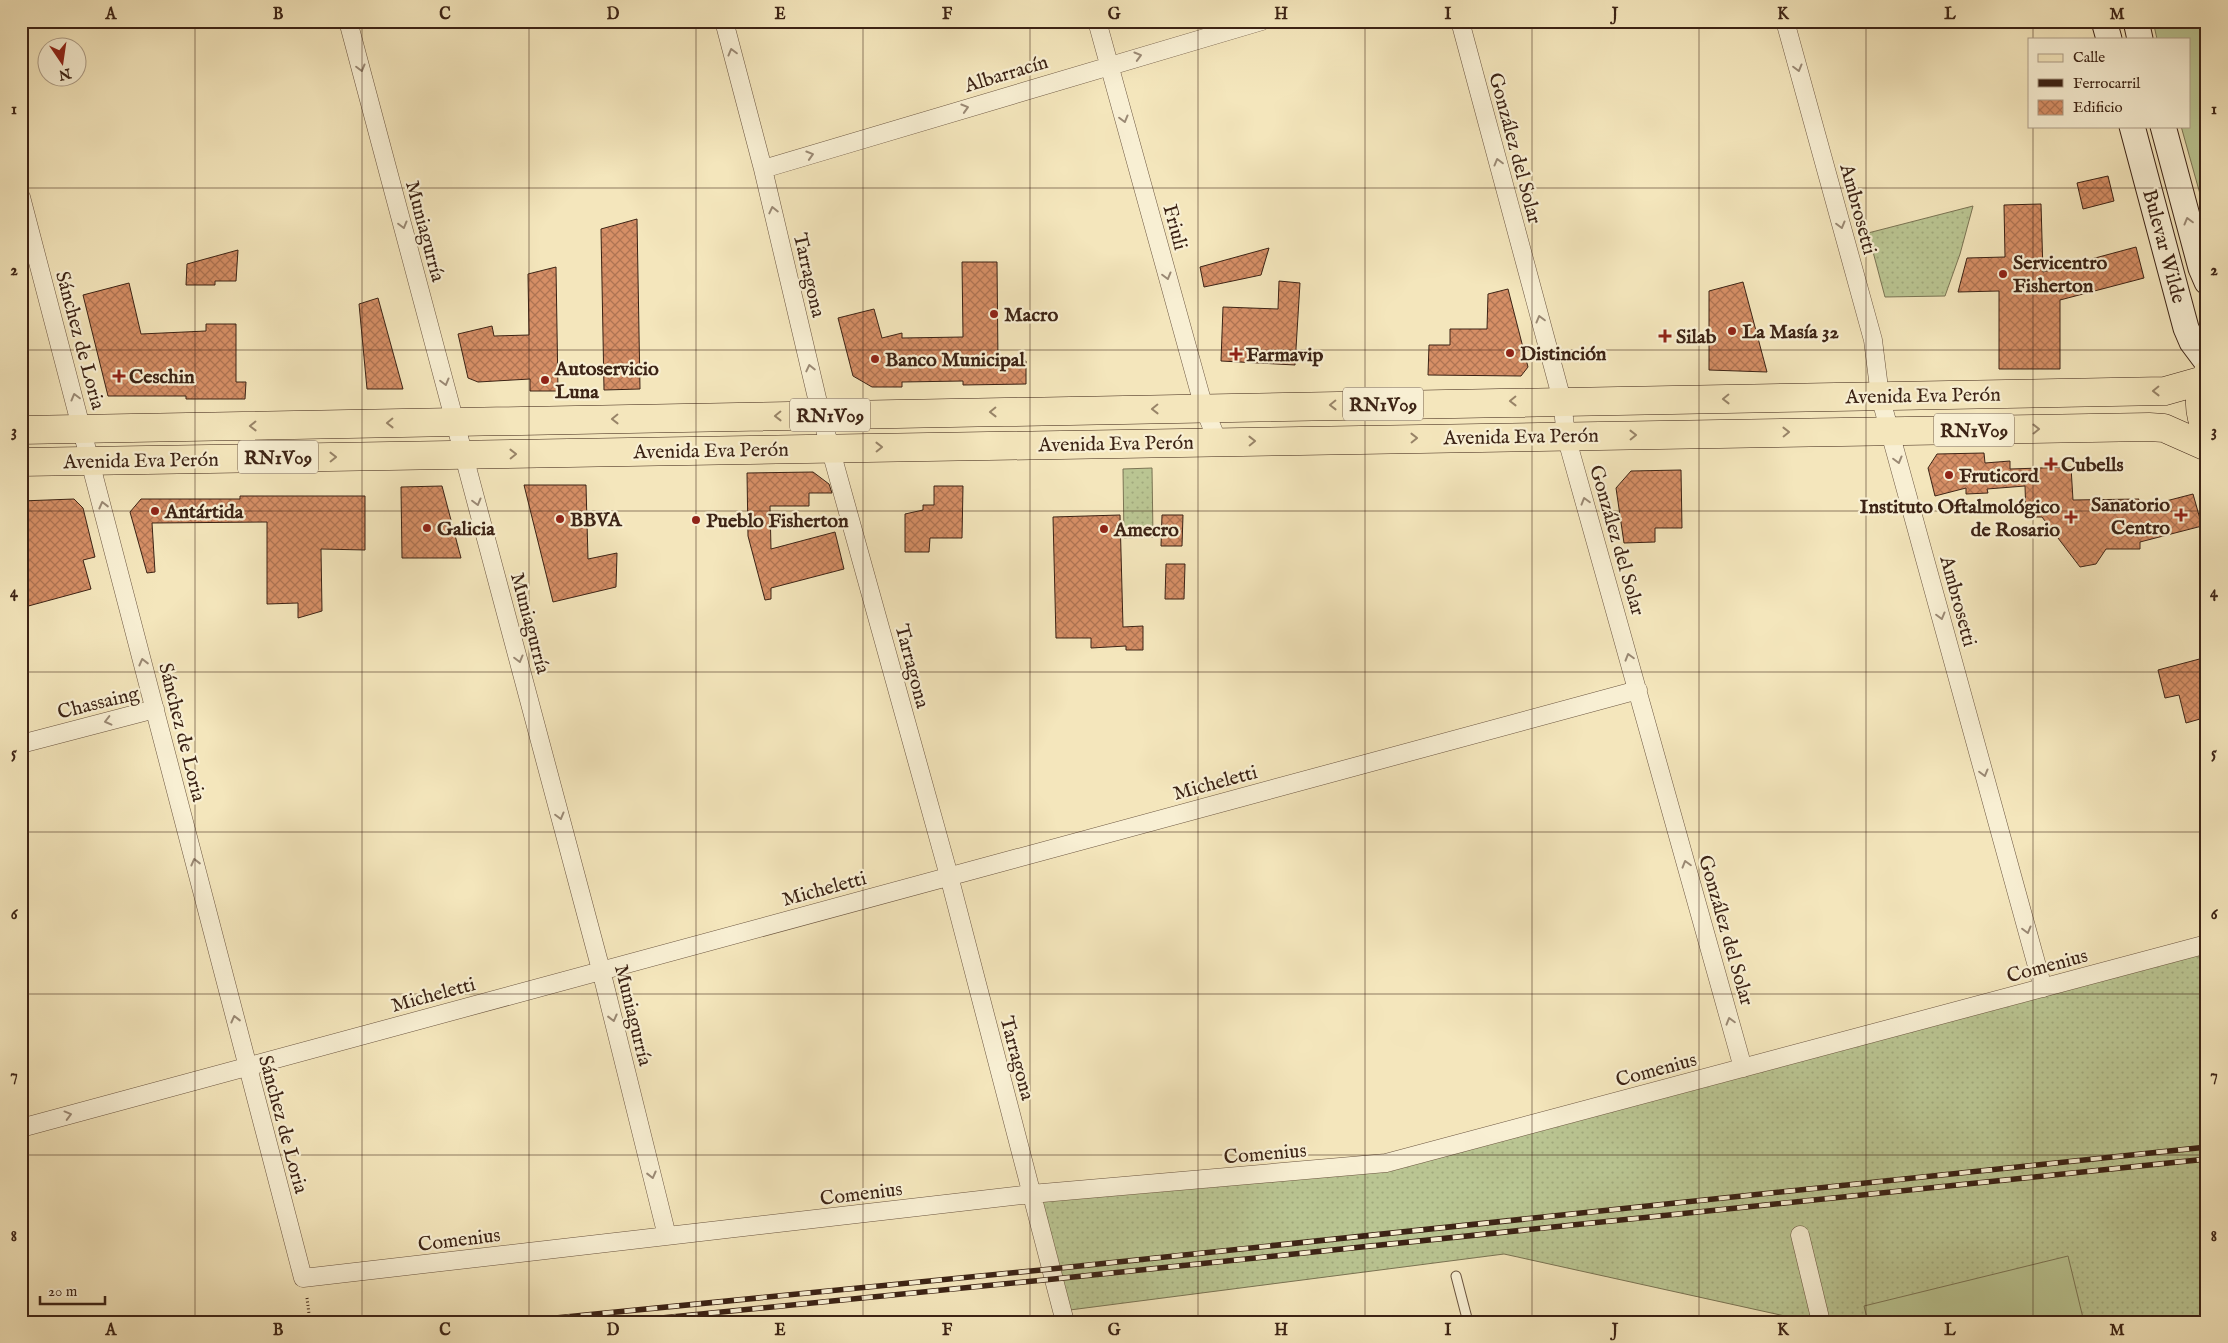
<svg xmlns="http://www.w3.org/2000/svg" width="2228" height="1343" viewBox="0 0 2228 1343" font-family="'IM FELL English',serif">
  <style>
    .grass { fill: url(#grass-dots); stroke: #7b7454 }
    .park { fill: url(#park-crowns); stroke: #7b7454 }
    .pitch { fill: #bac592; stroke: #7b7454 }
    .building { fill: url(#building-cross-hatch); stroke: #3c2315 }
    .lines { fill: none; stroke-linecap: round; stroke-linejoin: round }
    .service-casing { stroke: #6a543f; stroke-width: 11 }
    .minor-casing { stroke: #6a543f; stroke-width: 19 }
    .secondary-casing { stroke: #3c2315; stroke-width: 27 }
    .primary-casing { stroke: #3c2315; stroke-width: 29 }
    .path { stroke: #3c2315; stroke-width: 3; stroke-dasharray: 1 2.5; stroke-linecap: butt }
    .service { stroke: #f8efd3; stroke-width: 9 }
    .minor { stroke: #f8efd3; stroke-width: 18 }
    .secondary { stroke: #f8efd3; stroke-width: 25 }
    .primary { stroke: #f4e6bc; stroke-width: 28 }
    .rail-casing { stroke: #3c2315; stroke-width: 5.5 }
    .rail { stroke: #f8efd3; stroke-width: 4; stroke-dasharray: 11; stroke-linecap: butt }
    .oneway { stroke: #9a8974 }
    .oneway2 { stroke: #988468 }
    .grid { fill: none; stroke: #3c2315; stroke-width: 1; stroke-opacity: 0.55 }
    .poi-dot { fill: #8f2418; stroke: #f8efd3; stroke-width: 2 }
    .labels { text-anchor: middle; stroke-width: 4.5; stroke-linejoin: round; paint-order: stroke }
    .shield { fill: #f8efd3; stroke: #74604e; stroke-width: 1 }
    .shield-label { font-size: 19px; font-weight: bold; fill: #3c2315 }
    .street-label { font-size: 20px; fill: #3c2315; stroke: #f8efd3 }
    .poi-label { font-size: 20px; font-weight: bold; fill: #3c2315; stroke: #f8efd3; text-anchor: start }
    .neatline { fill: none; stroke: #3c2315; stroke-width: 2 }
    .grid-label { font-size: 16px; text-anchor: middle; font-weight: bold; fill: #3c2315 }
  </style>
  <defs>
    <pattern id="grass-dots" width="8" height="8" patternUnits="userSpaceOnUse" patternTransform="scale(1.25)"><rect width="8" height="8" fill="#bac592"/><path d="M2 2h.1M6 6h.1" fill="none" stroke="#a1a97d" stroke-width="1.8" stroke-linecap="round"/></pattern>
    <pattern id="park-crowns" width="20" height="18" patternUnits="userSpaceOnUse" patternTransform="scale(1.25)"><rect width="20" height="18" fill="#bac592"/><path d="M2 6a3 3 0 1 1 6 0M12 15a3 3 0 1 1 6 0" fill="none" stroke="#a1a97d"/></pattern>
    <pattern id="building-cross-hatch" width="8" height="8" patternUnits="userSpaceOnUse" patternTransform="scale(1.25)"><rect width="8" height="8" fill="#d68f66"/><path d="M0 0l8 8M0 8l8-8" fill="none" stroke="#af7453"/></pattern>
  </defs>
  <rect width="100%" height="100%" fill="#f4e6bc"/>
  <filter id="stains"><feTurbulence type="fractalNoise" baseFrequency=".004" numOctaves="4"/><feColorMatrix values="0 0 0 0 .2 0 0 0 0 .09 0 0 0 0 .02 0 0 0 .5 -.17"/></filter>
  <radialGradient id="worn" r=".72"><stop offset=".6" stop-color="#630" stop-opacity="0"/><stop offset="1" stop-color="#630" stop-opacity=".3"/></radialGradient>
  <path class="grass" d="M1973,206L1960,254L1945,296L1885,297L1868,233Z
    M1152,468L1153,537L1124,538L1123,469Z
    M2207,944V1322H1812L1504,1254L1062,1311L1031,1194L1386,1163Z"/>
  <path class="park" d="M2207,952V1038L2199,954Z"/>
  <path class="pitch" d="M2153,21H2207V219L2181,126H2189V39H2157Z
    M2068,1256L2084,1322H1868L1864,1306Z"/>
  <path class="building" d="M2108,176L2114,201L2083,209L2077,183Z
    M2041,204L2043,272L2136,247L2144,278L2060,300V369H1999V291L1958,292L1967,258L2005,257L2004,205Z
    M637,219L640,389L604,390L601,229Z
    M1269,248L1261,275L1204,287L1200,267Z
    M238,250L236,281H215V285H186L187,264Z
    M962,262H997L998,362L1026,361V384L963,385V381L902,382V387H872L853,376L838,318L874,309L882,338L902,333V338L963,337Z
    M556,267L558,391H530V379L478,382L468,378L458,334L492,326L494,336L529,335L528,274Z
    M1279,281L1300,283L1295,365L1221,361L1223,307L1278,309Z
    M1743,282L1767,372L1709,370V291Z
    M129,283L141,334L206,331V324H236V382H246L245,399H186V396H108L83,295Z
    M1508,289L1528,367L1521,376L1428,375L1429,345H1450V329H1487L1488,294Z
    M378,298L403,389H367L359,304Z
    M1984,453L1985,463L2010,461V469L2071,467L2073,500L2139,499V508L2193,494L2202,526L2140,542V549H2106L2096,564L2080,567L2042,517H2026L2025,486L1987,489L1988,493L1966,494V488L1935,496L1928,468L1937,454Z
    M1681,470L1682,528H1655V542L1624,543L1616,488L1631,471Z
    M813,472L829,484L832,493H809V506H770L771,549L835,532L844,569L771,588V599L765,600L748,536L747,473Z
    M524,485H586L588,559L617,553L616,587L553,602Z
    M442,486L461,558H402L401,487Z
    M934,486H963L962,538H930L929,552H905V514L923,510V505H934Z
    M240,496H365V550L321,549L322,611L298,618V603L267,604V522L152,523L155,572L147,573L130,512L141,499H240Z
    M74,499L83,508L95,557L83,560L91,589L21,608V501Z
    M1120,515L1123,627L1143,626V650H1126V646L1091,648V638H1056L1053,517Z
    M1162,515H1183L1182,546H1161Z
    M1166,564H1185L1184,599H1165Z
    M2207,657V717L2186,723L2179,695L2165,698L2158,670Z"/>
  <g class="lines">
    <g class="service-casing">
      <path id="service" d="M1456,1276L1468,1322"/>
    </g>
    <g class="minor-casing">
      <path id="minor" d="M348,21L601,970L667,1236
        M724,21L763,169L821,415L949,876L1065,1322
        M1097,21L1204,408L1218,442
        M1460,21L1562,400L1566,436L1743,1068
        M1785,21L1873,340L1880,396L2043,988
        M763,169L1262,21
        M21,197L303,1278L1031,1194L1386,1163L2207,944
        M21,744L155,709
        M21,1128L1638,690
        M1800,1235L1821,1322"/>
    </g>
    <g class="secondary-casing">
      <path id="secondary" d="M2104,21L2109,39
        M2136,21L2140,39
        M2132,126L2186,328L2192,342L2207,362
        M2163,126L2201,268L2207,282"/>
    </g>
    <g class="primary-casing">
      <path id="primary" d="M2207,374C2197,392 2198,414 2207,431
        M21,430L2165,391L2204,380
        M21,462L2149,427L2164,428L2207,447"/>
    </g>
    <path class="path" d="M307,1298L310,1322"/>
    <use href="#service" class="service"/>
    <use href="#minor" class="minor"/>
    <use href="#secondary" class="secondary"/>
    <use href="#primary" class="primary"/>
    <g class="rail-casing">
      <path id="rail" d="M515,1322L1051,1269L2207,1147
        M621,1322L1054,1279L2207,1159"/>
    </g>
    <use href="#rail" class="rail"/>
  </g>
  <defs><path id="oneway-chevron" d="M-2-3.5L2.5 0L-2 3.5" fill="none" stroke-width="1.6" stroke-linecap="round" stroke-linejoin="round" transform="scale(1.25)"/></defs>
  <g class="oneway">
    <use href="#oneway-chevron" transform="translate(732 52) rotate(-105)"/>
    <use href="#oneway-chevron" transform="translate(1138 56) rotate(-16)"/>
    <use href="#oneway-chevron" transform="translate(361 68) rotate(75)"/>
    <use href="#oneway-chevron" transform="translate(1798 68) rotate(75)"/>
    <use href="#oneway-chevron" transform="translate(965 108) rotate(-17)"/>
    <use href="#oneway-chevron" transform="translate(1124 119) rotate(75)"/>
    <use href="#oneway-chevron" transform="translate(810 155) rotate(-17)"/>
    <use href="#oneway-chevron" transform="translate(1498 162) rotate(-105)"/>
    <use href="#oneway-chevron" transform="translate(773 210) rotate(-103)"/>
    <use href="#oneway-chevron" transform="translate(2188 221) rotate(-105)"/>
    <use href="#oneway-chevron" transform="translate(403 225) rotate(75)"/>
    <use href="#oneway-chevron" transform="translate(1841 225) rotate(75)"/>
    <use href="#oneway-chevron" transform="translate(1167 276) rotate(75)"/>
    <use href="#oneway-chevron" transform="translate(1540 319) rotate(-105)"/>
    <use href="#oneway-chevron" transform="translate(810 368) rotate(-103)"/>
    <use href="#oneway-chevron" transform="translate(445 382) rotate(75)"/>
    <use href="#oneway-chevron" transform="translate(75 397) rotate(-105)"/>
    <use href="#oneway-chevron" transform="translate(1898 460) rotate(75)"/>
    <use href="#oneway-chevron" transform="translate(1585 501) rotate(-106)"/>
    <use href="#oneway-chevron" transform="translate(477 502) rotate(75)"/>
    <use href="#oneway-chevron" transform="translate(103 505) rotate(-104)"/>
    <use href="#oneway-chevron" transform="translate(1941 616) rotate(75)"/>
    <use href="#oneway-chevron" transform="translate(1629 657) rotate(-106)"/>
    <use href="#oneway-chevron" transform="translate(519 659) rotate(75)"/>
    <use href="#oneway-chevron" transform="translate(143 662) rotate(-104)"/>
    <use href="#oneway-chevron" transform="translate(108 721) rotate(166)"/>
    <use href="#oneway-chevron" transform="translate(1984 773) rotate(75)"/>
    <use href="#oneway-chevron" transform="translate(560 816) rotate(75)"/>
    <use href="#oneway-chevron" transform="translate(195 862) rotate(-104)"/>
    <use href="#oneway-chevron" transform="translate(1686 864) rotate(-106)"/>
    <use href="#oneway-chevron" transform="translate(2027 930) rotate(75)"/>
    <use href="#oneway-chevron" transform="translate(613 1018) rotate(76)"/>
    <use href="#oneway-chevron" transform="translate(235 1019) rotate(-104)"/>
    <use href="#oneway-chevron" transform="translate(1730 1021) rotate(-106)"/>
    <use href="#oneway-chevron" transform="translate(68 1115) rotate(-15)"/>
    <use href="#oneway-chevron" transform="translate(652 1175) rotate(76)"/>
  </g>
  <g class="oneway2">
    <use href="#oneway-chevron" transform="translate(2156 391) rotate(179)"/>
    <use href="#oneway-chevron" transform="translate(1726 399) rotate(179)"/>
    <use href="#oneway-chevron" transform="translate(1513 401) rotate(179)"/>
    <use href="#oneway-chevron" transform="translate(1333 405) rotate(179)"/>
    <use href="#oneway-chevron" transform="translate(1155 409) rotate(179)"/>
    <use href="#oneway-chevron" transform="translate(993 412) rotate(179)"/>
    <use href="#oneway-chevron" transform="translate(778 416) rotate(179)"/>
    <use href="#oneway-chevron" transform="translate(615 419) rotate(179)"/>
    <use href="#oneway-chevron" transform="translate(390 423) rotate(179)"/>
    <use href="#oneway-chevron" transform="translate(253 426) rotate(179)"/>
    <use href="#oneway-chevron" transform="translate(2036 429) rotate(-1)"/>
    <use href="#oneway-chevron" transform="translate(1786 432) rotate(-1)"/>
    <use href="#oneway-chevron" transform="translate(1633 435) rotate(-1)"/>
    <use href="#oneway-chevron" transform="translate(1414 438) rotate(-1)"/>
    <use href="#oneway-chevron" transform="translate(1252 441) rotate(-1)"/>
    <use href="#oneway-chevron" transform="translate(879 447) rotate(-1)"/>
    <use href="#oneway-chevron" transform="translate(513 454) rotate(-1)"/>
    <use href="#oneway-chevron" transform="translate(333 457) rotate(-1)"/>
  </g>
  <path class="grid" d="M195,21V1322M362,21V1322M529,21V1322M696,21V1322M863,21V1322M1030,21V1322M1198,21V1322M1365,21V1322M1532,21V1322M1699,21V1322M1866,21V1322M2033,21V39M2033,126V1322M21,188H2207M21,350H2207M21,511H2207M21,672H2207M21,832H2207M21,994H2207M21,1155H2207"/>
  <g class="poi-dot">
    <circle cx="2003" cy="274" r="5"/>
    <circle cx="994" cy="314" r="5"/>
    <circle cx="1732" cy="331" r="5"/>
    <path d="M1662.5 328.5h5v5h5v5h-5v5h-5v-5h-5v-5h5z"/>
    <circle cx="1510" cy="353" r="5"/>
    <path d="M1233.5 346.5h5v5h5v5h-5v5h-5v-5h-5v-5h5z"/>
    <circle cx="875" cy="359" r="5"/>
    <path d="M116.5 368.5h5v5h5v5h-5v5h-5v-5h-5v-5h5z"/>
    <circle cx="545" cy="380" r="5"/>
    <path d="M2048.5 456.5h5v5h5v5h-5v5h-5v-5h-5v-5h5z"/>
    <circle cx="1949" cy="475" r="5"/>
    <circle cx="155" cy="511" r="5"/>
    <path d="M2178.5 507.5h5v5h5v5h-5v5h-5v-5h-5v-5h5z"/>
    <path d="M2068.5 509.5h5v5h5v5h-5v5h-5v-5h-5v-5h5z"/>
    <circle cx="560" cy="519" r="5"/>
    <circle cx="696" cy="520" r="5"/>
    <circle cx="427" cy="528" r="5"/>
    <circle cx="1104" cy="529" r="5"/>
  </g>
  <g class="labels">
    <g class="shield">
      <rect x="1343" y="387.5" width="80" height="33" rx="4"/>
      <rect x="790" y="398.5" width="80" height="33" rx="4"/>
      <rect x="1934" y="413.5" width="80" height="33" rx="4"/>
      <rect x="238" y="440.5" width="80" height="33" rx="4"/>
    </g>
    <g class="shield-label">
      <text x="1383" y="411">RN1V09</text>
      <text x="830" y="422">RN1V09</text>
      <text x="1974" y="437">RN1V09</text>
      <text x="278" y="464">RN1V09</text>
    </g>
    <g class="street-label">
      <text transform="translate(1006 73) rotate(-17)" y="7">Albarracín</text>
      <text transform="translate(1516 148) rotate(75)" y="7">González del Solar</text>
      <text transform="translate(1859 209) rotate(75)" y="7">Ambrosetti</text>
      <text transform="translate(1176 227) rotate(75)" y="7">Friuli</text>
      <text transform="translate(426 231) rotate(75)" y="7">Muniagurría</text>
      <text transform="translate(2165 246) rotate(75)" y="7">Bulevar Wilde</text>
      <text transform="translate(810 275) rotate(77)" y="7">Tarragona</text>
      <text transform="translate(81 340) rotate(75)" y="7">Sánchez de Loria</text>
      <text transform="translate(1923 395) rotate(-1)" y="7">Avenida Eva Perón</text>
      <text transform="translate(1521 436) rotate(-1)" y="7">Avenida Eva Perón</text>
      <text transform="translate(1116 443) rotate(-1)" y="7">Avenida Eva Perón</text>
      <text transform="translate(711 450) rotate(-1)" y="7">Avenida Eva Perón</text>
      <text transform="translate(141 460) rotate(-1)" y="7">Avenida Eva Perón</text>
      <text transform="translate(1618 540) rotate(74)" y="7">González del Solar</text>
      <text transform="translate(1959 601) rotate(75)" y="7">Ambrosetti</text>
      <text transform="translate(531 623) rotate(75)" y="7">Muniagurría</text>
      <text transform="translate(913 666) rotate(75)" y="7">Tarragona</text>
      <text transform="translate(98 702) rotate(-14)" y="7">Chassaing</text>
      <text transform="translate(183 732) rotate(76)" y="7">Sánchez de Loria</text>
      <text transform="translate(1215 782) rotate(-15)" y="7">Micheletti</text>
      <text transform="translate(824 888) rotate(-15)" y="7">Micheletti</text>
      <text transform="translate(1727 930) rotate(74)" y="7">González del Solar</text>
      <text transform="translate(2047 965) rotate(-15)" y="7">Comenius</text>
      <text transform="translate(433 994) rotate(-15)" y="7">Micheletti</text>
      <text transform="translate(634 1015) rotate(76)" y="7">Muniagurría</text>
      <text transform="translate(1018 1058) rotate(75)" y="7">Tarragona</text>
      <text transform="translate(1656 1069) rotate(-15)" y="7">Comenius</text>
      <text transform="translate(284 1124) rotate(75)" y="7">Sánchez de Loria</text>
      <text transform="translate(1265 1153) rotate(-5)" y="7">Comenius</text>
      <text transform="translate(861 1193) rotate(-7)" y="7">Comenius</text>
      <text transform="translate(459 1239) rotate(-7)" y="7">Comenius</text>
    </g>
    <g class="poi-label">
      <text x="2013" y="269">Servicentro<tspan x="2013" dy="23">Fisherton</tspan></text>
      <text x="1004" y="321">Macro</text>
      <text x="1742" y="338">La Masía 32</text>
      <text x="1676" y="343">Silab</text>
      <text x="1520" y="360">Distinción</text>
      <text x="1246" y="361">Farmavip</text>
      <text x="885" y="366">Banco Municipal</text>
      <text x="555" y="375">Autoservicio<tspan x="555" dy="23">Luna</tspan></text>
      <text x="129" y="383">Ceschin</text>
      <text x="2061" y="471">Cubells</text>
      <text x="1959" y="482">Fruticord</text>
      <text x="2170" y="511" text-anchor="end">Sanatorio<tspan x="2170" dy="23">Centro</tspan></text>
      <text x="2060" y="513" text-anchor="end">Instituto Oftalmológico<tspan x="2060" dy="23">de Rosario</tspan></text>
      <text x="165" y="518">Antártida</text>
      <text x="570" y="526">BBVA</text>
      <text x="706" y="527">Pueblo Fisherton</text>
      <text x="437" y="535">Galicia</text>
      <text x="1114" y="536">Amecro</text>
    </g>
  </g>
  <rect width="2228" height="1343" fill="none" stroke="#f4e6bc" stroke-width="55"/>
  <rect x="2028" y="38" width="162" height="90" fill="#f8efd3" stroke="#ad9d87"/>
  <rect x="2038" y="54" width="25" height="8" fill="#f4e6bc" stroke="#ad9d87"/>
  <text x="2073" y="62" font-size="15" fill="#3c2315">Calle</text>
  <rect x="2038" y="79" width="25" height="8" fill="#3c2315" stroke="#ad9d87"/>
  <text x="2073" y="88" font-size="15" fill="#3c2315">Ferrocarril</text>
  <rect x="2038" y="100" width="25" height="15" fill="url(#building-cross-hatch)" stroke="#ad9d87"/>
  <text x="2073" y="112" font-size="15" fill="#3c2315">Edificio</text>
  <g transform="translate(62 62) rotate(167)"><circle r="24" fill="#f8efd3" stroke="#ad9d87"/>
  <path d="M0-4L9 19L0 12L-9 19Z" fill="#8f2418"/>
  <text y="-8" font-size="14" font-weight="bold" text-anchor="middle" fill="#3c2315">N</text>
  </g>
  <path d="M40 1296v8h65v-8" fill="none" stroke="#3c2315" stroke-width="2.5"/>
  <text x="48" y="1296" font-size="15" fill="#3c2315" stroke="#f8efd3" stroke-width="4" paint-order="stroke">20 m</text>
  <rect x="28" y="28" width="2172" height="1288" class="neatline"/>
  <g class="grid-label">
    <text x="111" y="19">A</text>
    <text x="278" y="19">B</text>
    <text x="445" y="19">C</text>
    <text x="613" y="19">D</text>
    <text x="780" y="19">E</text>
    <text x="947" y="19">F</text>
    <text x="1114" y="19">G</text>
    <text x="1281" y="19">H</text>
    <text x="1448" y="19">I</text>
    <text x="1615" y="19">J</text>
    <text x="1783" y="19">K</text>
    <text x="1950" y="19">L</text>
    <text x="2117" y="19">M</text>
    <text x="14" y="114">1</text>
    <text x="2214" y="114">1</text>
    <text x="14" y="275">2</text>
    <text x="2214" y="275">2</text>
    <text x="14" y="436">3</text>
    <text x="2214" y="436">3</text>
    <text x="14" y="597">4</text>
    <text x="2214" y="597">4</text>
    <text x="14" y="758">5</text>
    <text x="2214" y="758">5</text>
    <text x="14" y="919">6</text>
    <text x="2214" y="919">6</text>
    <text x="14" y="1080">7</text>
    <text x="2214" y="1080">7</text>
    <text x="14" y="1241">8</text>
    <text x="2214" y="1241">8</text>
    <text x="111" y="1335">A</text>
    <text x="278" y="1335">B</text>
    <text x="445" y="1335">C</text>
    <text x="613" y="1335">D</text>
    <text x="780" y="1335">E</text>
    <text x="947" y="1335">F</text>
    <text x="1114" y="1335">G</text>
    <text x="1281" y="1335">H</text>
    <text x="1448" y="1335">I</text>
    <text x="1615" y="1335">J</text>
    <text x="1783" y="1335">K</text>
    <text x="1950" y="1335">L</text>
    <text x="2117" y="1335">M</text>
  </g>
  <rect width="100%" height="100%" filter="url(#stains)"/>
  <rect width="100%" height="100%" fill="url(#worn)"/>
</svg>
